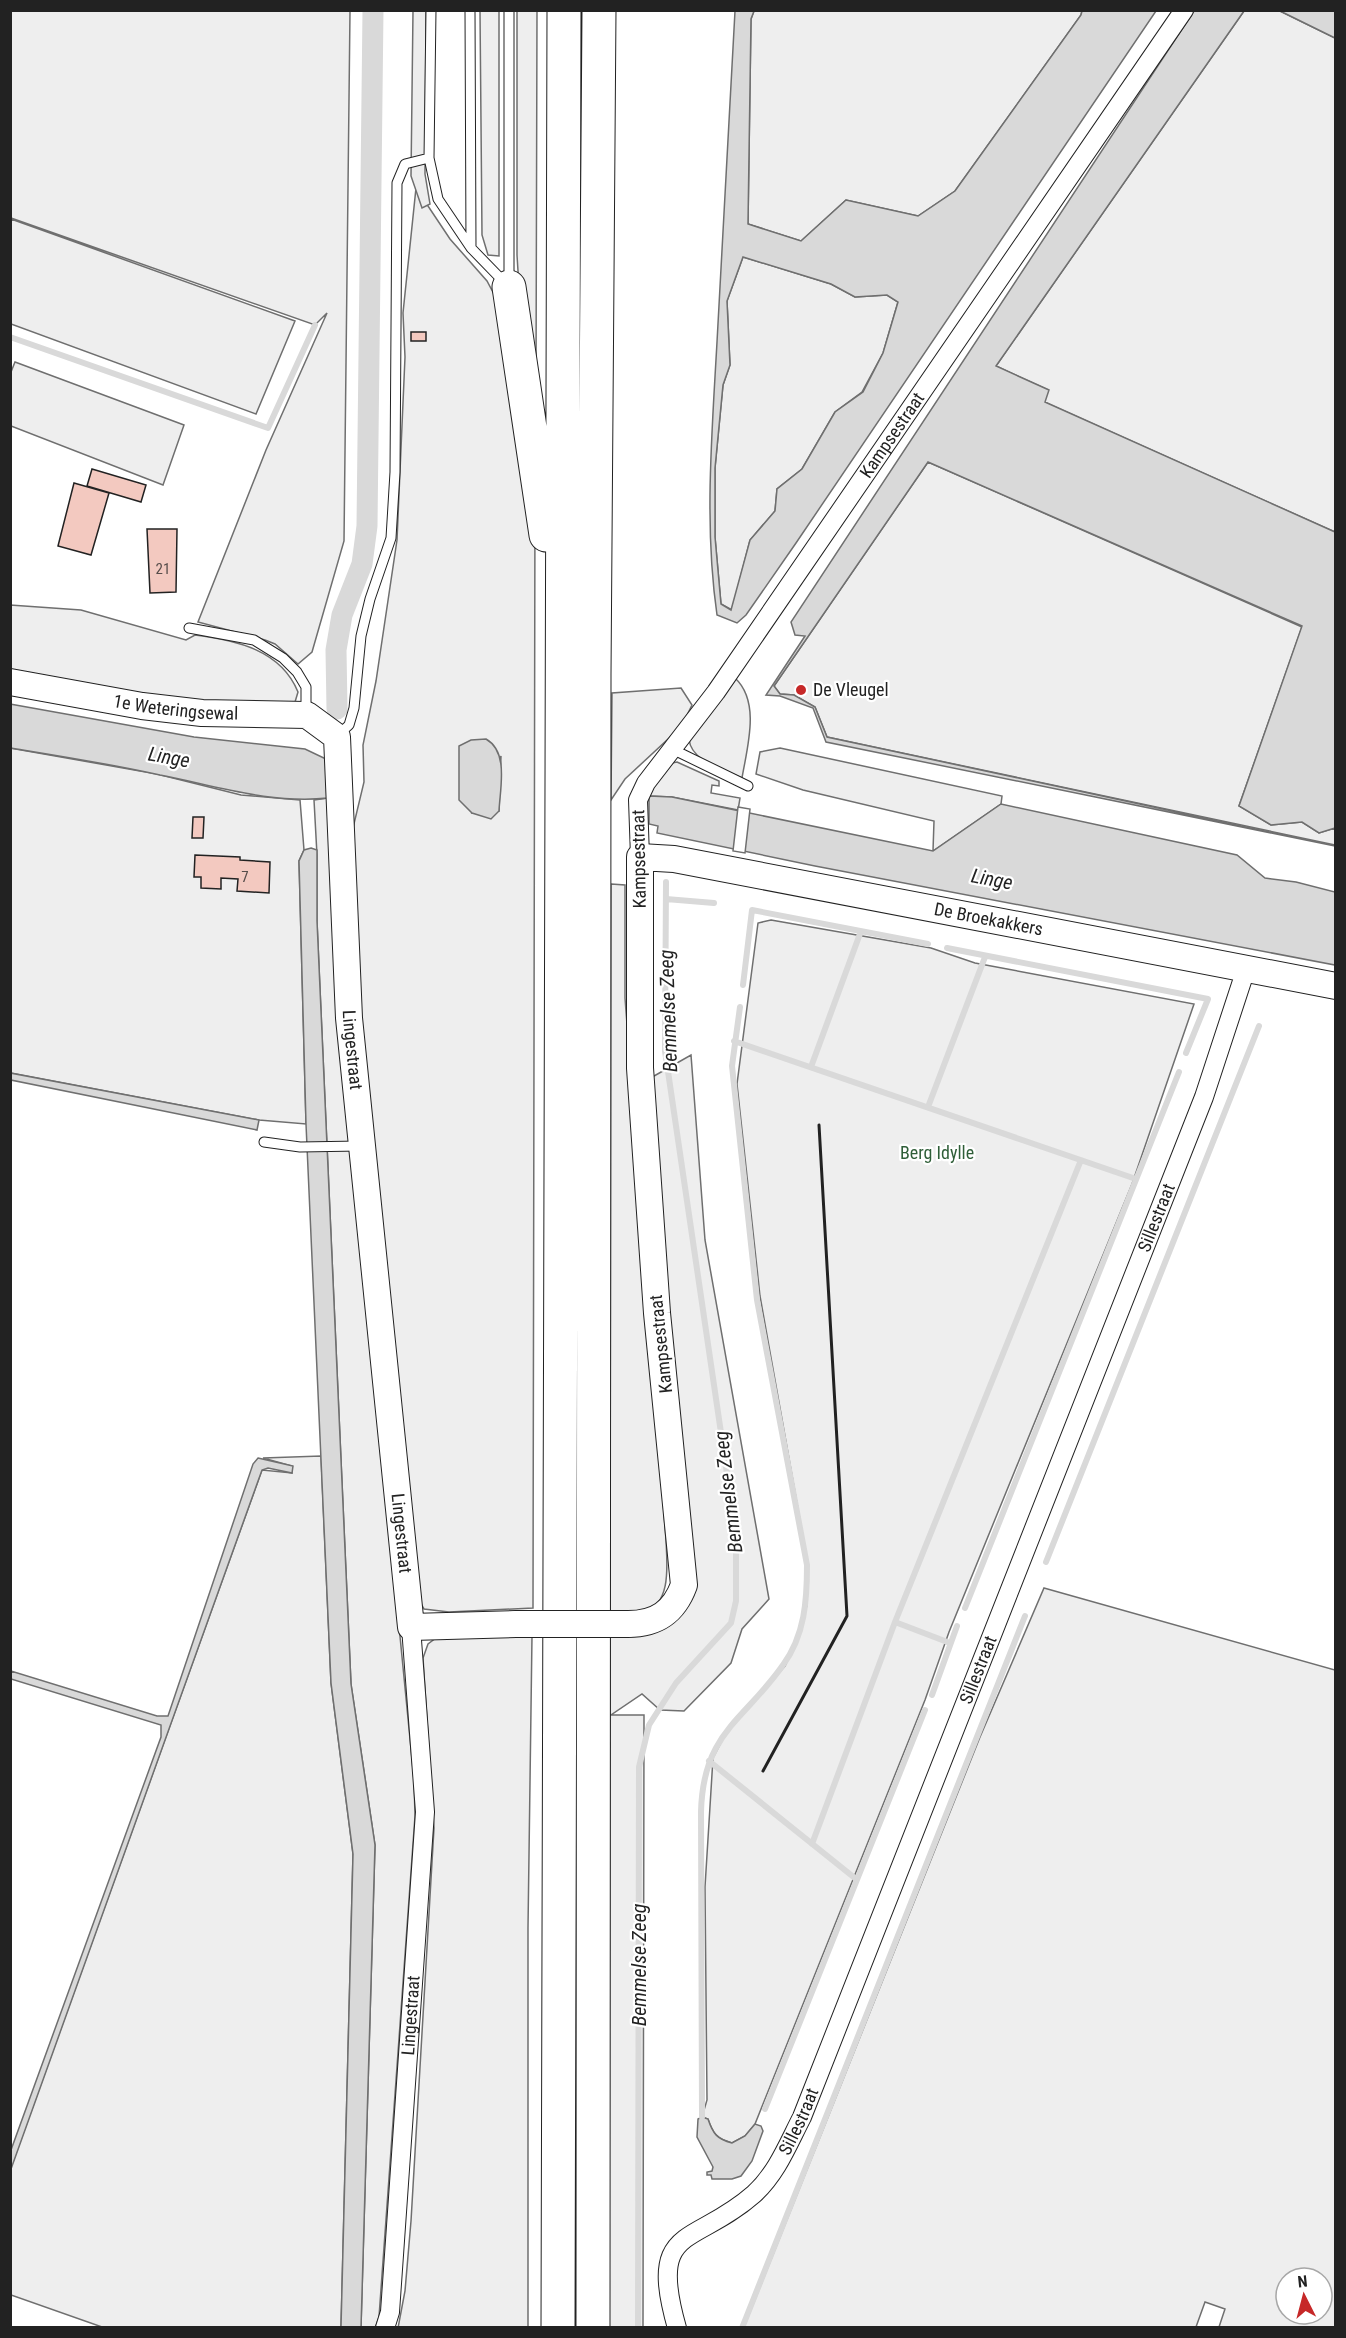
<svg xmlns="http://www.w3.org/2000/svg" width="1346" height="2338" viewBox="0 0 1346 2338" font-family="'Roboto Condensed',sans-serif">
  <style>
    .green { fill: #eee; stroke: #6f6f6f; stroke-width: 1.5; fill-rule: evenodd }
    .parking { fill: #ededed; stroke: #6f6f6f; stroke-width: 1.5 }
    .water { fill: #d9d9d9; stroke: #6f6f6f; stroke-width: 1.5; fill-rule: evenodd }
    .pier { fill: #fff; stroke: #6f6f6f; stroke-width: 1.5 }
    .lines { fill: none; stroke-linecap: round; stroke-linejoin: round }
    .stream { stroke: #d9d9d9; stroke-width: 6 }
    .canal { stroke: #d9d9d9; stroke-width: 21 }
    .building { fill: #f3c9c0; stroke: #222; stroke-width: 1.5 }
    .lane-casing { stroke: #222; stroke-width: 11 }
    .street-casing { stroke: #222; stroke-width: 20 }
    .secondary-casing { stroke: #222; stroke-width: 28 }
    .highway-casing { stroke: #222; stroke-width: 35 }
    .lane { stroke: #fff; stroke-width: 9 }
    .street { stroke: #fff; stroke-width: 18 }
    .secondary { stroke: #fff; stroke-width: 26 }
    .highway { stroke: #fff; stroke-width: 33 }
    .secondary-bridge-casing { stroke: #222; stroke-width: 28; stroke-linecap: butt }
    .secondary-bridge { stroke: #fff; stroke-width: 26 }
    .wall { stroke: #222; stroke-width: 3 }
    .poi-dot { fill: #c62828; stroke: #fff; stroke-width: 2 }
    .labels { text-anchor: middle; stroke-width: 4.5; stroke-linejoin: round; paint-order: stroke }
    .number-label { font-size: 15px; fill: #564c4a }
    .street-label { font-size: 18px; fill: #222; stroke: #fff }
    .poi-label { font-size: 18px; fill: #222; stroke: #fff; text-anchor: start }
    .park-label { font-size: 18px; fill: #2f5e38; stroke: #fff }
    .water-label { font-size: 20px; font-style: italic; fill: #222; stroke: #fff }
  </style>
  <rect width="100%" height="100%" fill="#fff"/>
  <path class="green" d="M10,11H350L344,541L312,652L298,664L275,644L265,640L198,622L266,450L327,313L315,325L11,218Z
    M480,11H499V256L488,255L482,235Z
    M517,11H537L536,385L521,319L517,255Z
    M754,11H1082L1081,15L955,191L918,216L846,200L801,241L748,224L751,19Z
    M1244,11H1280L1335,38V532L1044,402L1048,390L996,366Z
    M416,188L450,239L487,281L496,298L535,487L533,1608L449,1612L424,1609L418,1599L355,996L347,853L364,782L363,745L376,681L397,540L405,357L403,313ZM501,756L499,811L472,813Z
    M11,219L295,321L256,414L11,324Z
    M743,257L831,284L855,297L887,295L898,302L883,353L862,392L835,412L802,469L777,489L775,511L750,540L732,610L721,604L715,537V468L723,385L730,365L727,301Z
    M15,362L184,425L163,485L11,426V372Z
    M928,462L1302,627L1239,806L1271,825L1302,822L1319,833L1335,828V845L827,737L815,707L794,695L780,694L774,686Z
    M10,605L81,610L186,640L195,635C236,640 281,650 298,692L295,702L243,710L11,673Z
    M735,678C761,702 747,748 742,778C724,769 691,762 689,739Z
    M681,688L692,705L681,727L625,779L611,800L612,693Z
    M10,748L157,774L241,795L300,800L304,850L299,861L306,1124L259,1120L11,1073Z
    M780,748L1002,796L1001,804L933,851L934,821L803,790L756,774L760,752Z
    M677,762L719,781V786L712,785L711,793L740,798L738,810L672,797L649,796L650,788L672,763Z
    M328,798L336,979L414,1780L415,1816L379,2317L375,2328L361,2327L375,1845L351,1684L317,921V855L314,800Z
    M611,884L625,885V998L666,1540C667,1565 672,1602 644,1614C635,1618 619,1615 610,1615Z
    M771,920L931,948L975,963L1194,1004L1132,1184L949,1632L925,1700L755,2124L745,2136L732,2143C717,2139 713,2134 708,2119L702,2117L707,2100L705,1887L713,1758L727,1731L785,1666L799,1636L807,1605L808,1565L760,1296L737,1084L758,923Z
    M691,1055L705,1240L769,1599L742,1629L731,1663L684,1711L660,1710L642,1694L611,1715H644L643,2327L609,2328L610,1635L677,1608L647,1080Z
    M321,1456L331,1683L353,1854L341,2327H102L11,2295L10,2170L262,1470L292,1473V1466L263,1458Z
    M1044,1588L1335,1670V2327H1219L1225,2309L1205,2302L1196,2327H744L980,1737ZM1286,2278H1322V2314H1286Z
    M532,1636L528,1928V2327L398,2328L405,2291L411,2221L434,1828L423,1658L428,1644L436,1638Z"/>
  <path class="parking" d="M413,11H426L425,174L430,204L422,208L411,176Z"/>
  <path class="water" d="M735,11H754L751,19L748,224L801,241L846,200L918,216L955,191L1081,15L1082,11H1156L796,543L746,615L737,623L717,615C704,525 712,433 717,342C723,232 729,121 735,11ZM743,257L831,284L855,297L887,295L898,302L883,353L863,392L835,412L802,469L777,489L775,511L750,540L731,610L721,604L715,537V468L723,385L730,365L727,301Z
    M1194,11H1244L996,366L1049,390L1045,402L1335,532V828L1319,833L1302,822L1271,825L1239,806L1302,626L928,462L774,686L780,694L794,695L815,707L827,737L1335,846L826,742L813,708L780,696L766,695L805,636L795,635L791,622Z
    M1280,11H1335V38Z
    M10,704L194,737L305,749L326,759L328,798C270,804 217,786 160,775C111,764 60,756 11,748Z
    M486,739C509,752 500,788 499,811L491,819L472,813L459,800V746L471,740Z
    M649,796L672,797L933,851L1001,804L1237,855L1265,878L1296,882L1335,892V965L815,866L657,833L658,826L649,824Z
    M311,848L317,850V921L351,1684L375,1845L361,2328L341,2327L353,1854L331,1683L306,1124L299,861L304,850Z
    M10,1073L259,1120L257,1130L11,1080Z
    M258,1458L293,1466L292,1473L268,1468L262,1470L11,2169V2150L161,1737V1725L11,1679V1671L157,1716H168L253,1464Z
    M702,2117L708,2119C713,2134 717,2139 732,2143L745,2136L755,2124L761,2126L763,2131L752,2161L741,2176L732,2179H712L711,2175H707V2172L712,2171L713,2167L697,2137L698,2119Z"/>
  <path class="pier" d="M738,807L750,809L745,853L733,851Z"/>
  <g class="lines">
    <path class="stream" d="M10,337L268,428L315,325
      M666,899L714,903
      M947,948L1208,999L1186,1053
      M743,985L752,910L928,944
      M734,1041L1136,1179
      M811,1067L861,931
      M928,1107L985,957
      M1046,1562L1259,1026
      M965,1608L1179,1072
      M895,1622L950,1643
      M932,1695L957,1626
      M709,1761L856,1879
      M812,1844L895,1622L1081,1160
      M765,2109L925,1710
      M702,2117L701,1812C703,1732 744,1721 783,1665C805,1635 807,1600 807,1565L757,1300L732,1066L740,1007
      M638,2328L639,1767L649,1725L676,1683L731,1623L736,1601V1535L665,1051L666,882
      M742,2328L1025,1616"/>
    <path class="canal" d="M337,709L336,650L342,615L362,564L367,526L373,10"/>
  </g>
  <path class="building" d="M411,332H426V341H411Z
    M92,469L146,485L141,502L87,486Z
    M74,483L109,493L91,555L58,546Z
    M147,529H177L176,592L150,593Z
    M193,817H204L203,838H192Z
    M195,855L240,857V860L270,862L269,893L237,891L238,879L221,878V889L201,888V877H194Z"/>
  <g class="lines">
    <g class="lane-casing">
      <path id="lane" d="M431,10L429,158L438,199L471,248L505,283
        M470,10L471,248
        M509,281V10
        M189,628L254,640L283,658L297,672L306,687V713
        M338,735L349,725L354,708L361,636L370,599L391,538L395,472L397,183L405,164L429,158
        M672,749L748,786
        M264,1142L300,1147L360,1146"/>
    </g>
    <g class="street-casing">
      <g id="street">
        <path id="s1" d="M640,857L638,800L646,783L716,692L1184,10"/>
        <path id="s2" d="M385,2328L390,2312L425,1812L411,1627"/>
        <path id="s3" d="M677,2328C647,2223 694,2247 754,2194C777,2173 788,2144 802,2117L1204,1097L1246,969"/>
      </g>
    </g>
    <g class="secondary-casing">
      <g id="secondary">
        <path id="s4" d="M10,682L142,706L202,713L307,715L337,737L349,1018L411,1627L516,1624"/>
        <path id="s5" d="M628,1624C657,1624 674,1612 684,1585L657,1313L640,1068V857L674,859L1336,986"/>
      </g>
    </g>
    <g class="highway-casing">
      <path id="highway" d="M509,287L546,535
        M558,2328L564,10
        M593,2328L594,675L599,10"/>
    </g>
    <use href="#lane" class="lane"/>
    <use href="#street" class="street"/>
    <use href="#secondary" class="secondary"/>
    <use href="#highway" class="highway"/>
    <g class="secondary-bridge-casing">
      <path id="secondary-bridge" d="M516,1624H628"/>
    </g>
    <use href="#secondary-bridge" class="secondary-bridge"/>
    <path class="wall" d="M763,1771L847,1616L819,1125"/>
  </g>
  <circle class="poi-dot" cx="801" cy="690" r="6"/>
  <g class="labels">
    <g class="number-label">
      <text x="163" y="574">21</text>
      <text x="245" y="882">7</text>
    </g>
    <g class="street-label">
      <text dy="6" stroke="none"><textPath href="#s1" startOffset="502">Kampsestraat</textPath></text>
      <text dy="6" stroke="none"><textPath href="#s4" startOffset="168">1e Weteringsewal</textPath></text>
      <text transform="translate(639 859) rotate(-91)" y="6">Kampsestraat</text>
      <text dy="6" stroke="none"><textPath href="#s5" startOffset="1158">De Broekakkers</textPath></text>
      <text dy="6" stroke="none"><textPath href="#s4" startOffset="650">Lingestraat</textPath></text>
      <text dy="6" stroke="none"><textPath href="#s3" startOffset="1236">Sillestraat</textPath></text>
      <text transform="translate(661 1344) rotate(-96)" y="6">Kampsestraat</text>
      <text dy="6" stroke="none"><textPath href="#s4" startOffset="1136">Lingestraat</textPath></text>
      <text dy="6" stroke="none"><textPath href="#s3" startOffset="750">Sillestraat</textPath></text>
      <text dy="6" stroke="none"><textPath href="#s2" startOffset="314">Lingestraat</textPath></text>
      <text dy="6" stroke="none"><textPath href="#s3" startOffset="264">Sillestraat</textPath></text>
    </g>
    <g class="poi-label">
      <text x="813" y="696">De Vleugel</text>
    </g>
    <g class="park-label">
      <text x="937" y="1159">Berg Idylle</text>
    </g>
    <g class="water-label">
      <text transform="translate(169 757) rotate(10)" y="7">Linge</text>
      <text transform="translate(992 879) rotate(11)" y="7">Linge</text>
      <text transform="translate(668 1011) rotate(-92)" y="7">Bemmelse Zeeg</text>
      <text transform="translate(728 1492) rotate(-97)" y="7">Bemmelse Zeeg</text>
      <text transform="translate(639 1965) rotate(-90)" y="7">Bemmelse Zeeg</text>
    </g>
  </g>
  <rect width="1346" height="2338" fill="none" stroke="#222222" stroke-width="24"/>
  <g transform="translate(1304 2296) rotate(354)"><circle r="28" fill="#ffffff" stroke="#a7a7a7" stroke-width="1.5"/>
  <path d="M0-4.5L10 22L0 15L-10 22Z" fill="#c62828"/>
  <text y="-9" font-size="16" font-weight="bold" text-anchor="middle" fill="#222222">N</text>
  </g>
</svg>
